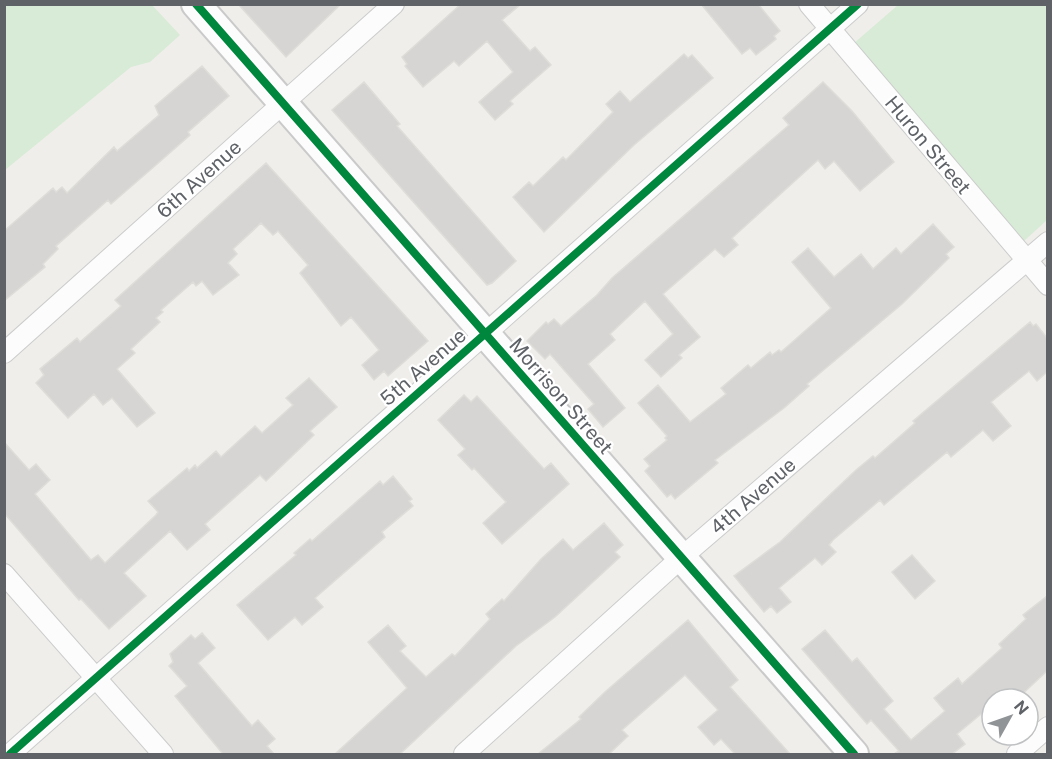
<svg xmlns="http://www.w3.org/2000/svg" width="1052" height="759" viewBox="0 0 1052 759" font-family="'Public Sans',sans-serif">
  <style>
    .green { fill: #d8ebd6 }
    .building { fill: #d6d5d3; stroke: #deddd9; stroke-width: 1.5 }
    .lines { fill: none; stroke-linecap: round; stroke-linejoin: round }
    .street-casing { stroke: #cbcccc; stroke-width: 22 }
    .secondary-casing { stroke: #cacacb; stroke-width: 32 }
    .street { stroke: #fdfcfc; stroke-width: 20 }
    .secondary { stroke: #fdfcfc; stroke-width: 28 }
    .cycleway-casing { stroke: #fff; stroke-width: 11 }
    .cycleway { stroke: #00873e; stroke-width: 8 }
    .labels { text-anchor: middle; stroke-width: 4.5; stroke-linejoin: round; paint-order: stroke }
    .street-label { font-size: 20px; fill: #5f6368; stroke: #fff }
  </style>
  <rect width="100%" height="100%" fill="#efeeea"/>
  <path class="green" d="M5,4L152,5L180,35L150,62L131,67L5,170Z
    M898,5H1047V220L1024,241L853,44Z"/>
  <path class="building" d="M238,4H341L286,57Z
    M461,4H521L502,20L530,51L535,47L551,65L510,101L513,104L495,120L479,102L513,72L487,41L459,66L454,61L423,87L405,66L407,64L402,57Z
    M701,4H758L780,31L774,36L776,39L756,55L750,48L742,54Z
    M684,54L688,58L692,55L713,78L634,145L544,232L513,197L529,182L533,186L563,157L566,160L613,112L606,104L620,91L630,102Z
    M202,66L229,96L188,132L190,135L156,165L111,204L108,200L56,246L58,249L43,264L45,267L4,301V231L53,188L56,192L62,187L67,193L114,147L117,151L159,115L155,106Z
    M364,82L400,124L397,126L516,261L492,283L487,285L332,110Z
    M823,82L852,111L894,162L860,191L834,161L825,169L818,160L732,238L738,245L724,257L715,249L663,294L700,337L679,355L682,358L661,377L645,360L673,334L645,301L610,334L615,340L588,364L625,408L603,427L588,409L594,404L550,354L545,359L527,341L546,322L548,324L554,319L561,326L597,295L612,278L789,125L783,118Z
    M266,163L428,341L388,376L384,371L374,380L362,365L379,350L351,317L341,326L300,273L308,265L278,231L273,235L261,223L233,249L237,254L228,263L239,275L213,295L202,281L196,286L193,282L161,310L163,312L156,318L160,322L131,349L135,353L117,369L155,413L137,427L112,398L103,405L94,394L68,418L36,383L44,375L40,369L77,338L80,342L121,306L115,300Z
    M933,224L954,247L946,254L949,258L902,304L807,384L809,386L784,408L715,460L718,463L675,499L671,494L667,497L645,471L650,466L644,459L667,440L665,438L667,436L638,403L658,385L690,422L726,394L721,388L748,365L751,368L770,352L772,355L779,350L781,352L831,308L792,262L808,248L834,277L861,254L873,269L896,248L901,254Z
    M1030,322L1033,326L1036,324L1047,338V372L1037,381L1029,371L991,402L1011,426L993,441L983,430L951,457L947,452L884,505L880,500L833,540L829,545L836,552L822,565L815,558L779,588L791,602L777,613L771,606L764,612L734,576L780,542L856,470L873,456L875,458L915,423L913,421Z
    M309,378L337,407L310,431L314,435L266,481L260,475L205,524L210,530L187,550L170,531L124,573L146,596L109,629L81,599L79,600L4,513V442L29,470L36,464L50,480L35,494L91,560L98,555L105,563L156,515L158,512L148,501L187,468L189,471L195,465L197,468L216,451L221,457L255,426L262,433L293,405L286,398Z
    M464,395L471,402L477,396L544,469L551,463L569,484L502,544L483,523L506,502L474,468L472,470L458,455L465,449L438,420Z
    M393,476L412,499L409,501L413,506L382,532L385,537L315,598L323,607L302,625L295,617L268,640L237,605L296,555L294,553L310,539L312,541L380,481L383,485Z
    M604,523L623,545L615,552L620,557L555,617L516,646L400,754H335L407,688L368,642L388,625L406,646L400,651L426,677L452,654L455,656L490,619L486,614L502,599L504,601L541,559L563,539L573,550Z
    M912,555L935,581L915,599L892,572Z
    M1047,596V671L1017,699H992V705L957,734L965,744L952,754H894L899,751L871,720L867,724L802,649L825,630L852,662L857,658L893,701L884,709L911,740L945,711L934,698L958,678L962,684L1002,648L999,644L1026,619L1023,615Z
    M688,620L738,680L730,687L790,754H735L721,739L714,745L698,727L718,710L685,675L622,730L628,736L609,754H538L581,719L579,717L606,691Z
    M202,633L215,648L198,663L252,726L258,720L275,739L267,746L274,754H223L175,696L187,686L169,666L173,662L170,654L191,635L195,639Z"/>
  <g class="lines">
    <g class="street-casing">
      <path id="street" d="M809,4L1048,285
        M4,353L394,4
        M4,574L163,754
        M10,754L858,4
        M464,754L682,557L1048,242
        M1017,754L1048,727"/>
    </g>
    <g class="secondary-casing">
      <path id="secondary" d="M196,4L854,754"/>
    </g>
    <use href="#street" class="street"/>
    <use href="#secondary" class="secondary"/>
    <g class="cycleway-casing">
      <path id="cycleway" d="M196,4L854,754
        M10,754L858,4"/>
    </g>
    <use href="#cycleway" class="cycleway"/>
  </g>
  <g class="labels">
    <g class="street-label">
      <text transform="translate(928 145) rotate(50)" y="7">Huron Street</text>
      <text transform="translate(199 179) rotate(-42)" y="7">6th Avenue</text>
      <text transform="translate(423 367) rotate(-41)" y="7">5th Avenue</text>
      <text transform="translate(561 396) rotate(49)" y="7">Morrison Street</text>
      <text transform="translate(753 496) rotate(-41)" y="7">4th Avenue</text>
    </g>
  </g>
  <rect width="1052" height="759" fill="none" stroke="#5f6368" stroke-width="12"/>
  <g transform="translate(1010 717) rotate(50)"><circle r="28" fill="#ffffff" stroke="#bfc1c3" stroke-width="1.5"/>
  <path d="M0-4.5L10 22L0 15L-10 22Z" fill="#919496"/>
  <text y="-9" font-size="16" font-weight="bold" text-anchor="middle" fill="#5f6368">N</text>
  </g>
</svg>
